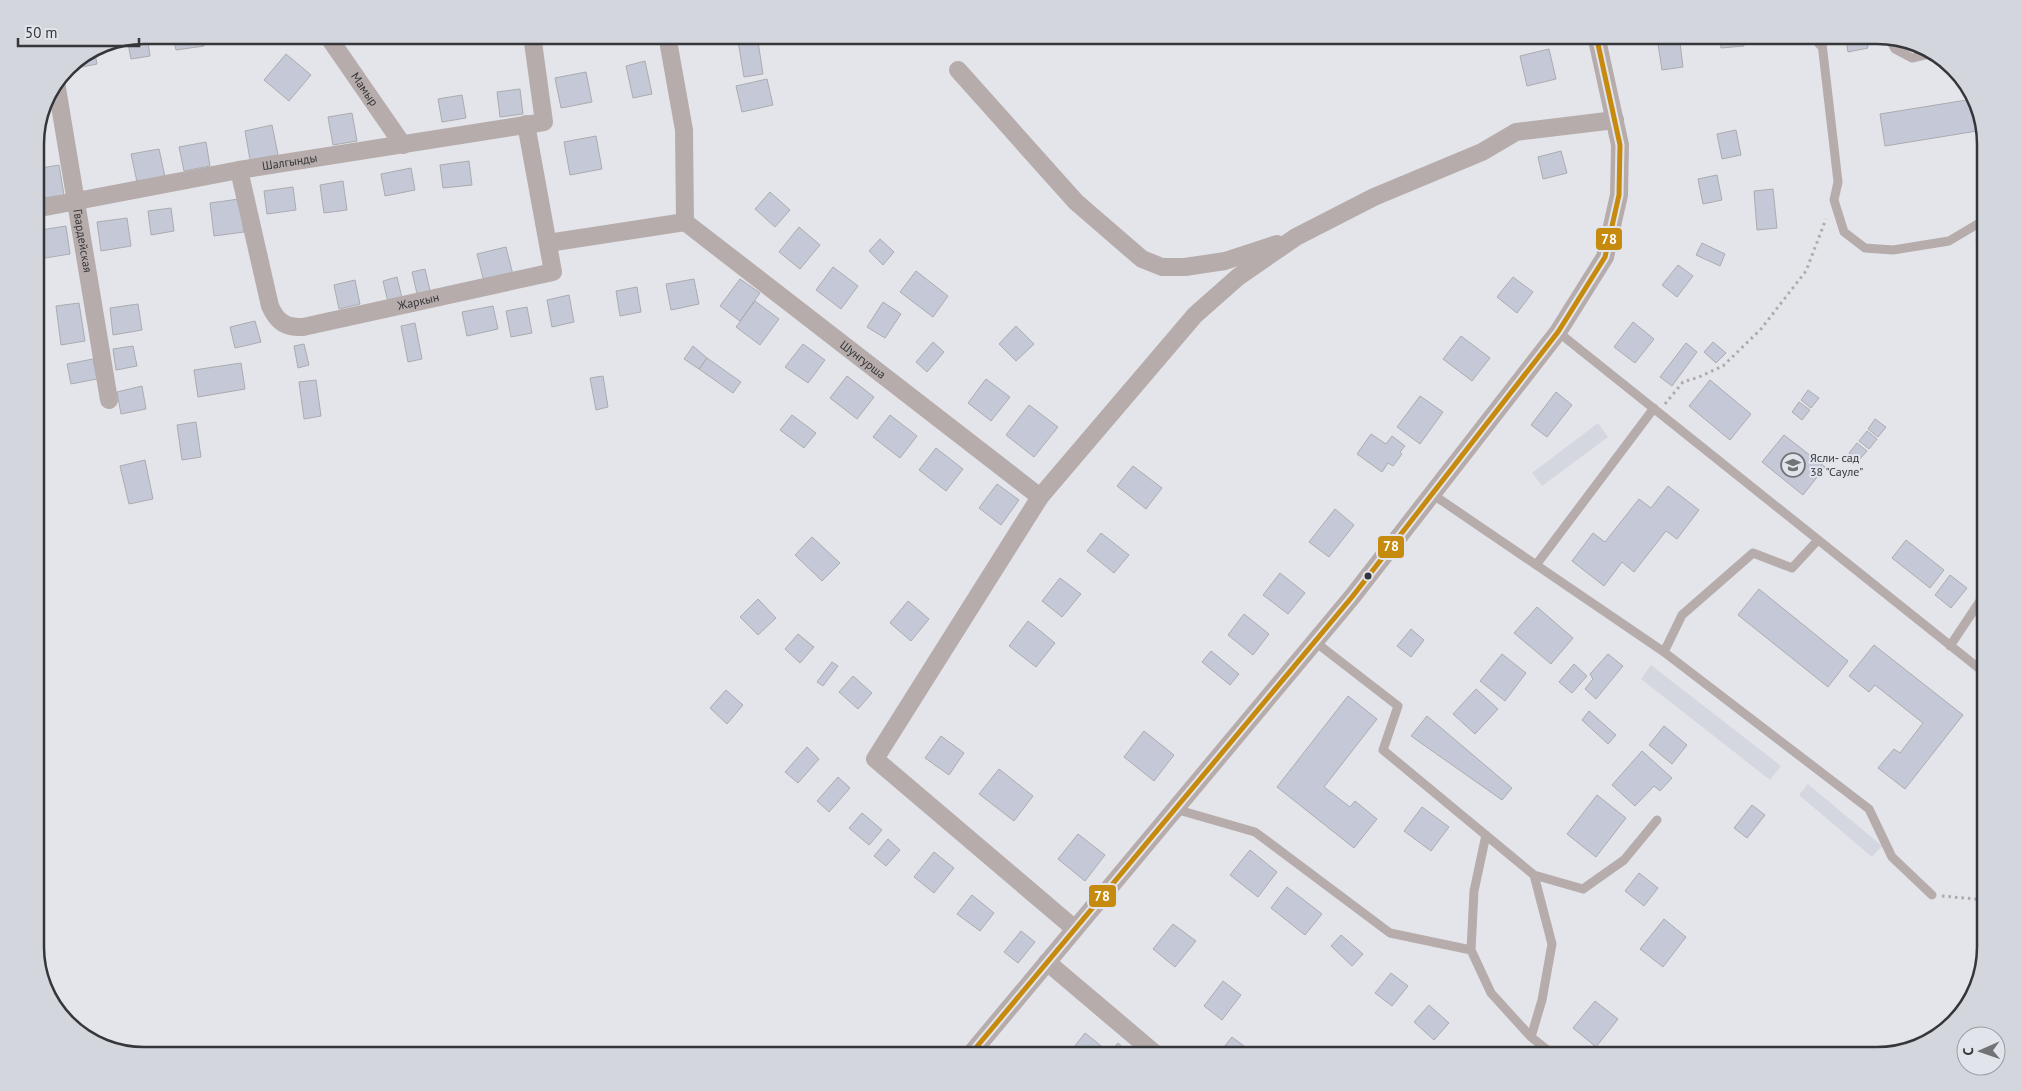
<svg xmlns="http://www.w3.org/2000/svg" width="2021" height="1091" viewBox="0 0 2021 1091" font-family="'PT Sans',sans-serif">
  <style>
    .built { fill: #d4d7e0 }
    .building { fill: #c5c8d6; stroke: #abacb0 }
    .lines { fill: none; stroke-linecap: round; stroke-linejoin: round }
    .path { stroke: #aeaaa9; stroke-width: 3; stroke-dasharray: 2.5 4; stroke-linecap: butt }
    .lane { stroke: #b6acab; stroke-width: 9 }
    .street { stroke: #b6acab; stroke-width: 18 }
    .bus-1-casing { stroke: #e2e4ec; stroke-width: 9 }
    .bus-1 { stroke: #c68a0e; stroke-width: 5 }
    .bus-dot { fill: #353639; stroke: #e2e4ec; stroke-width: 2 }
    .labels { text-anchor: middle; stroke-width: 4; stroke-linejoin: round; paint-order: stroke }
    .street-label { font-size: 12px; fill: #353639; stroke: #e2e4ec }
    .poi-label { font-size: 12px; fill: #353639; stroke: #e2e4ec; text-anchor: start }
    .rim { fill: none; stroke: #353639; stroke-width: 2.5 }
    .line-badge { stroke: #e2e4ec; stroke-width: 2 }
    .badge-label { font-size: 14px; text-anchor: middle; font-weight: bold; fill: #fff }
  </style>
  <rect width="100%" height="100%" fill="#e4e5ea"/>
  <path class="built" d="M1598,423L1608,437L1542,486L1532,473Z
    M1651,665L1781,766L1770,780L1641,679Z
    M1808,784L1882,846L1872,857L1799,795Z"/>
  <path class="building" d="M147,35L150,56L131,59L127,38Z
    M173,35H202L204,46L176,50Z
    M737,35H757L763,74L744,77Z
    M1679,35L1683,67L1662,70L1657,38Z
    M1720,35H1743L1744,46L1721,48Z
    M1845,35H1866L1868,48L1848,52Z
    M94,49L97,64L67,70V67Z
    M1549,49L1556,79L1527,86L1520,56Z
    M286,54L311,75L289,101L264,80Z
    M645,61L652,94L633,98L626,66Z
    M586,72L592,102L561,108L555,78Z
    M767,79L773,105L742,112L736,86Z
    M520,89L523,114L500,117L497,92Z
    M462,95L466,118L442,122L438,99Z
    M1973,99L1983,130L1885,146L1880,114Z
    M352,113L357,141L333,145L328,117Z
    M272,125L278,155L250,160L245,131Z
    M1736,130L1741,155L1722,159L1717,134Z
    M596,136L602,169L570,175L564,142Z
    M206,142L210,166L184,171L179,147Z
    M159,149L165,177L137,182L131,154Z
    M1561,151L1567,173L1543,179L1538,157Z
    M469,161L472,185L443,188L440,165Z
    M59,165L64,195L35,199V169Z
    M411,168L415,190L385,196L381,174Z
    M1717,175L1722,200L1703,204L1698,179Z
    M343,181L347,210L324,213L320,185Z
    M293,187L296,210L267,214L264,191Z
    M1773,189L1777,228L1757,230L1754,191Z
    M770,192L790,210L775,227L755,209Z
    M239,199L244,232L214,236L210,203Z
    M171,208L174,231L151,235L148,211Z
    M127,218L131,246L101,251L97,222Z
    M66,226L70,254L45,258L41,230Z
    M799,227L820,245L800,269L779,252Z
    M880,239L894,252L883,265L869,251Z
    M1702,243L1725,254L1720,266L1696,255Z
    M506,247L513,275L484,282L477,254Z
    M1678,265L1693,276L1677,297L1662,285Z
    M833,267L858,286L841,309L816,290Z
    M425,269L431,295L418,298L412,272Z
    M916,271L948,296L933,317L900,292Z
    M397,277L402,298L388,302L383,281Z
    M1513,277L1533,292L1517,313L1497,297Z
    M694,279L699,304L671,310L666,284Z
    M740,279L760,293L740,321L720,306Z
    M355,280L360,304L339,309L334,285Z
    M637,287L641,312L620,316L616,291Z
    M569,295L574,322L552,327L547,300Z
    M755,301L779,319L760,345L736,327Z
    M883,302L901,314L885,338L867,327Z
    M79,303L85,341L61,345L56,306Z
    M138,304L142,330L113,335L110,308Z
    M493,306L498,329L467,336L462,312Z
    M527,307L532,333L511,337L506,311Z
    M255,321L261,342L235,348L230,327Z
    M1633,322L1654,339L1635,363L1614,347Z
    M415,323L422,359L408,362L401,326Z
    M1016,326L1034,344L1016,361L999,344Z
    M1461,336L1490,358L1472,381L1443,359Z
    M933,342L944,352L927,372L916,362Z
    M1713,342L1726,353L1716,363L1704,352Z
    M1686,343L1697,352L1672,386L1660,377Z
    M304,344L309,365L298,368L294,346Z
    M803,344L825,360L808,383L785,367Z
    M133,346L137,366L116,370L113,349Z
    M693,346L707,358L699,369L684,359Z
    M707,358L741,382L733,393L699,369Z
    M93,359L97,379L71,384L67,364Z
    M241,363L245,389L198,397L194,370Z
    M603,376L608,407L596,410L590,378Z
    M847,376L874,397L857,419L830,398Z
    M986,379L1010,397L991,421L968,403Z
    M316,380L321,416L304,419L299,382Z
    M1710,380L1751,414L1730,440L1689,406Z
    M142,386L146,409L121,414L117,392Z
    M1808,390L1819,398L1811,408L1801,400Z
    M1556,392L1572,405L1547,437L1531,425Z
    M1420,396L1443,412L1420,444L1397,427Z
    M1799,402L1810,410L1802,420L1792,412Z
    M1029,405L1058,427L1034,457L1006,435Z
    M792,415L816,433L804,448L780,430Z
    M890,415L917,436L900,458L873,437Z
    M1875,419L1886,427L1878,437L1868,429Z
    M196,422L201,457L182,460L177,425Z
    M1867,431L1877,439L1869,449L1859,441Z
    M1371,434L1386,444L1392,436L1405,446L1400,452L1402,454L1393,466L1388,463L1382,472L1357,454Z
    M1784,435L1825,467L1803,495L1762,462Z
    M1857,443L1867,451L1859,460L1849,453Z
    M936,448L963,469L946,491L919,470Z
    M145,460L153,499L129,504L120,466Z
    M1133,466L1162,488L1146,509L1117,486Z
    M997,484L1019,500L1001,525L979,508Z
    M1668,486L1699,510L1677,539L1666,531L1634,572L1622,562L1604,586L1572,561L1593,533L1605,542L1639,499L1651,508Z
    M1335,509L1354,525L1329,557L1309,542Z
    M1101,533L1129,555L1114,573L1087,551Z
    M812,537L840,563L822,581L795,555Z
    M1906,540L1944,570L1930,588L1892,558Z
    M1280,573L1305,593L1288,614L1263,595Z
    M1950,575L1967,588L1951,608L1935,595Z
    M1060,578L1081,594L1062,617L1042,601Z
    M1759,589L1848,661L1828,687L1738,615Z
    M758,599L776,618L758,635L740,617Z
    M908,601L929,619L911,641L890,623Z
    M1537,607L1573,638L1551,664L1514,633Z
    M1244,614L1269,634L1253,655L1228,635Z
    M1028,621L1055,643L1036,667L1009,646Z
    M1411,629L1424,640L1411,657L1397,646Z
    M798,634L814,647L800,663L785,649Z
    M1874,645L1963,715L1905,789L1878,768L1894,749L1900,753L1923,723L1875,685L1869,692L1849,676Z
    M1211,651L1239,674L1230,685L1202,662Z
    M1502,654L1526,673L1505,701L1480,681Z
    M1608,654L1623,666L1596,699L1585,689L1593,679L1590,674Z
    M832,662L838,666L823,686L817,682Z
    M1574,664L1587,676L1572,693L1559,682Z
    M853,676L872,693L858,709L839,692Z
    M1476,689L1498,709L1475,734L1453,714Z
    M726,690L743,705L727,724L710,708Z
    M1348,696L1377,719L1324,787L1350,807L1355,801L1377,819L1354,848L1277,787Z
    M1589,711L1616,735L1608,744L1582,720Z
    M1427,716L1512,788L1502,800L1411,736Z
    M1664,726L1687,745L1672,764L1649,745Z
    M1144,731L1174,755L1154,781L1124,757Z
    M941,736L964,753L949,775L925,758Z
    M807,747L819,759L798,783L785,772Z
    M1642,751L1672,778L1660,791L1654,786L1635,806L1612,785Z
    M999,769L1033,796L1014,821L979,794Z
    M838,777L850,788L829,812L817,801Z
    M1597,795L1626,818L1596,857L1567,834Z
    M1752,805L1765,815L1747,838L1734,828Z
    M1422,807L1449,827L1431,851L1404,831Z
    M862,813L882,830L869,845L849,828Z
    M1078,834L1105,855L1085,881L1058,859Z
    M888,839L900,850L886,866L874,856Z
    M1250,850L1277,872L1258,897L1230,875Z
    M934,852L954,868L934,893L914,877Z
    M1639,873L1658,888L1644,906L1625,891Z
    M1287,887L1322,914L1305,935L1271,908Z
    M972,895L994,913L980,931L957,914Z
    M1664,919L1686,937L1663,967L1640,949Z
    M1173,924L1196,941L1175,967L1153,949Z
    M1021,931L1035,942L1018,963L1004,952Z
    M1341,935L1363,954L1352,966L1331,946Z
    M1391,973L1408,986L1392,1006L1375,993Z
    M1223,981L1241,995L1222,1020L1204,1006Z
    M1595,1001L1618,1019L1596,1047L1573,1028Z
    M1429,1005L1449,1023L1434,1040L1414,1022Z
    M1085,1033L1110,1053L1118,1043L1133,1056H1067Z
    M1232,1037L1257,1056H1217Z
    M1450,1048L1460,1056H1444Z"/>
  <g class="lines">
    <path class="path" d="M1976,239L1986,244
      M1665,404L1683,382L1699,377L1723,366L1761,329L1806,271L1826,219
      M1942,896L1986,900"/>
    <path class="lane" d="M1811,35L1822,47
      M1821,35L1838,182L1834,200L1844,232L1865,248L1893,250L1949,241L1986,219
      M1889,38L1895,49L1912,58L1933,53
      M1558,332L1986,674
      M1432,494L1664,652
      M1818,540L1792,568L1753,553L1682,615L1664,652L1869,809L1892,857L1932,895
      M1536,565L1654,408
      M1314,641L1398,706L1383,750L1534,875L1583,889L1624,860L1657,820
      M1950,646L1986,592
      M1175,809L1255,832L1390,933L1471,950
      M1486,835L1474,891L1471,950L1491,993L1531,1037
      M1534,875L1552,944L1542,1000L1531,1037L1555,1056"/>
    <g class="street">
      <path id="s1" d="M327,35L403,145"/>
      <path d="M667,35L684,130L685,222"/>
      <path d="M958,70L1076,202L1142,259L1162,267H1185L1225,261L1277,244"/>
      <path id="s2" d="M56,82L109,400"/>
      <path id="s3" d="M239,170L270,306C277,322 286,328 303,327L553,272L526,124"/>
      <path id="s4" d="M35,209L239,170L544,122L532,35"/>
      <path id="s5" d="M685,222L1040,497"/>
      <path d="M548,243L685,222"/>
      <path d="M1075,929L875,759L1040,497L1195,315L1238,277L1296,237L1374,197L1482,152L1516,132L1615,120"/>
      <path d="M1047,962L1158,1056"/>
      <path d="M969,1056L1352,597L1558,332L1605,257L1619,195L1620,145L1596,35"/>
    </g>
    <g class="bus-1-casing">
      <path id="bus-1" d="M969,1056L1352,597L1558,332L1605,257L1619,195L1620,145L1596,35"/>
    </g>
    <use href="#bus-1" class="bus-1"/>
  </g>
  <defs>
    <g id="school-ring" transform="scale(1.25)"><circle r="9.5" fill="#e2e4ec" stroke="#727377" stroke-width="1.5"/><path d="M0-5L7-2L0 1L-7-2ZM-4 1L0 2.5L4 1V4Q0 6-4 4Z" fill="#727377"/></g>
  </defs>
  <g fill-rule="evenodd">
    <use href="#school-ring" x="1793" y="465"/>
  </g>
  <circle class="bus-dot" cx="1368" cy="576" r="4.5"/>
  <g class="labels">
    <g class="street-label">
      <text dy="4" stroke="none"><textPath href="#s1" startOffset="66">Мамыр</textPath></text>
      <text dy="4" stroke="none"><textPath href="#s4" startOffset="259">Шалгынды</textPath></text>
      <text dy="4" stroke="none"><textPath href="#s2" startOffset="161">Гвардейская</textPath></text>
      <text dy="4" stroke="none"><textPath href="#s3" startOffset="300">Жаркын</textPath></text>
      <text dy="4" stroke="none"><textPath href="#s5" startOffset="225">Шунгурша</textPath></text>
    </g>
    <g class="poi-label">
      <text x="1810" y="462">Ясли- сад<tspan x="1810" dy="14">38 "Сауле"</tspan></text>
    </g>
  </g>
  <path d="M0 0H2021V1091H0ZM144 44H1877A100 100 0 0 1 1977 144V947A100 100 0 0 1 1877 1047H144A100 100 0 0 1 44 947V144A100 100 0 0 1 144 44Z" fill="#d4d6de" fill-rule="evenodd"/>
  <path class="rim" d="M144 44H1877A100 100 0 0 1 1977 144V947A100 100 0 0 1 1877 1047H144A100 100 0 0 1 44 947V144A100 100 0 0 1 144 44Z"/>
  <g class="line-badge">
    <rect x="1595" y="227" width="28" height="24" rx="5" fill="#c68a0e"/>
    <rect x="1377" y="535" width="28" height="24" rx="5" fill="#c68a0e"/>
    <rect x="1088" y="884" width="29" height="24" rx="5" fill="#c68a0e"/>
  </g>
  <g class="badge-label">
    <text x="1609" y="244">78</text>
    <text x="1391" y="551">78</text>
    <text x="1102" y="901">78</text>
  </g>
  <g transform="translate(1981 1051) rotate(268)"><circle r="24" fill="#e2e4ec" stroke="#9d9ea4"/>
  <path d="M0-4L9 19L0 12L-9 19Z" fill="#727377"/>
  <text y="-8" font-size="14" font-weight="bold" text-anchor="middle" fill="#353639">С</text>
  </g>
  <path d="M18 38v8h121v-8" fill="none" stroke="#353639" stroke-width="2.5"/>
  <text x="25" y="38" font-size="15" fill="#353639" stroke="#e2e4ec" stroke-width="4" paint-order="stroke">50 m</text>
</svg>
